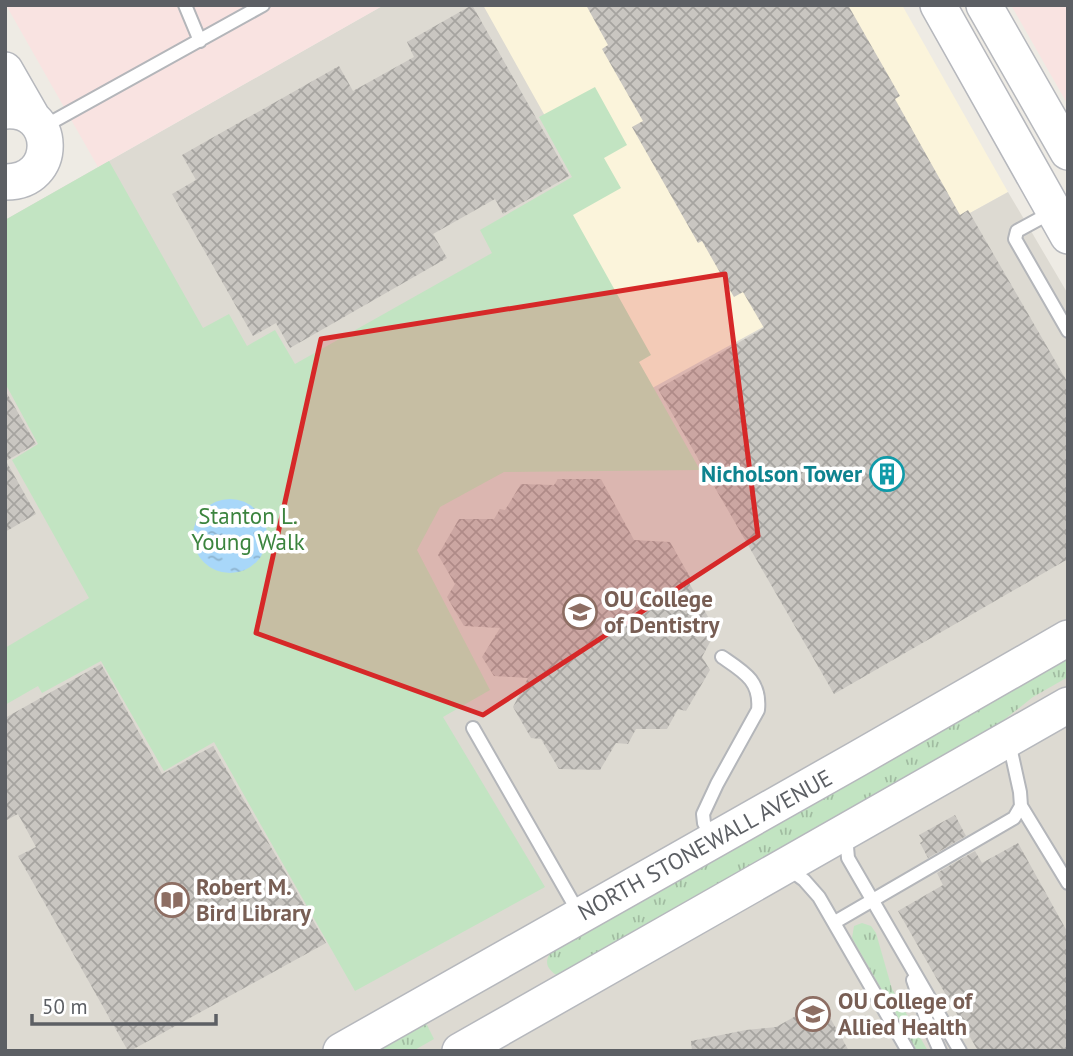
<svg xmlns="http://www.w3.org/2000/svg" width="1073" height="1056" viewBox="0 0 1073 1056" font-family="'PT Sans',sans-serif">
  <style>
    .commercial { fill: #fbf4db }
    .education { fill: #dddad2 }
    .medical { fill: #f9e3e1 }
    .grass { fill: url(#grass-tufts) }
    .green { fill: #c2e4c2 }
    .water { fill: url(#water-ripples) }
    .building { fill: url(#building-cross-hatch) }
    .lines { fill: none; stroke-linecap: round; stroke-linejoin: round }
    .lane-casing { stroke: #b4b6ba; stroke-width: 16 }
    .secondary-casing { stroke: #b6b8bd; stroke-width: 38 }
    .lane { stroke: #fff; stroke-width: 12 }
    .secondary { stroke: #fff; stroke-width: 35 }
    .marked { fill: #d62828; fill-opacity: 0.2; stroke: #d62828; stroke-width: 5; stroke-linejoin: round }
    .labels { text-anchor: middle; stroke-width: 7; stroke-linejoin: round; paint-order: stroke }
    .culture-label { font-size: 23px; font-weight: bold; fill: #0d838f; stroke: #fff; text-anchor: end }
    .park-label { font-size: 23px; fill: #3b843e; stroke: #fff }
    .education-label { font-size: 23px; font-weight: bold; fill: #785e54; stroke: #fff; text-anchor: start }
    .street-label { font-size: 23px; fill: #5c5f64; stroke: #fff }
  </style>
  <defs>
    <pattern id="grass-tufts" width="24" height="20" patternUnits="userSpaceOnUse" patternTransform="scale(1.75)"><rect width="24" height="20" fill="#c2e4c2"/><path d="M3 7l-1-3M5 7V3M7 7l1-3M15 17l-1-3M17 17v-4M19 17l1-3" fill="none" stroke="#a1bca1"/></pattern>
    <pattern id="water-ripples" width="26" height="14" patternUnits="userSpaceOnUse" patternTransform="scale(1.75)"><rect width="26" height="14" fill="#a8d7f9"/><path d="M2 4q2-2 4 0t4 0M15 11q2-2 4 0t4 0" fill="none" stroke="#8cb2cd"/></pattern>
    <pattern id="building-cross-hatch" width="8" height="8" patternUnits="userSpaceOnUse" patternTransform="scale(1.75)"><rect width="8" height="8" fill="#c9c6c1"/><path d="M0 0l8 8M0 8l8-8" fill="none" stroke="#a6a4a0"/></pattern>
  </defs>
  <rect width="100%" height="100%" fill="#eeebe4"/>
  <path class="commercial" d="M483,5H902L1008,192L645,393Z"/>
  <path class="education" d="M384,5H483L592,200L554,221L645,392L1008,192L1068,294V1051H5V220Z"/>
  <path class="medical" d="M6,5H384L98,167Z
    M1011,5H1068V105Z"/>
  <path class="grass" d="M1068,655V677L1033,697L971,746L558,976C548,970 543,963 551,952Z
    M862,923L871,926L876,933L892,989L928,1051H917L852,938L854,926Z
    M426,1023L434,1039L413,1051H378Z"/>
  <path class="green" d="M595,87L627,145L604,158L621,188L573,215L651,355L639,362L700,470L504,472L440,507L417,550L490,690L443,717L545,887L355,991L214,742L164,771L101,661L42,693L38,686L5,705V648L89,598L12,460L38,444L5,383V220L109,161L203,328L229,314L247,346L275,330L295,364L492,253L480,230L572,177L539,117Z"/>
  <path class="water" d="M193 536a37 37 0 1 1 74 0a37 37 0 1 1-74 0Z"/>
  <path class="building" d="M472,5L569,176L503,214L495,199L433,234L447,258L290,348L276,323L253,336L172,194L196,180L182,155L339,66L353,91L414,57L407,42Z
    M586,5H848L900,96L895,99L960,215L968,210L1068,383V559L834,694L658,389L764,328L743,292L734,297L702,241L698,243L632,127L643,121L602,49L608,45Z
    M5,390L36,444L6,461L36,514L5,532Z
    M558,479H601L634,540L670,542L690,577L688,581L716,631L702,657L710,670L686,711L678,709L667,729H636L628,744L616,743L600,770L559,769L541,739L531,738L513,707L528,678L494,676L482,657L500,628L464,626L447,597L455,584L438,555L459,519H494L500,509L505,510L521,484L554,485Z
    M101,664L162,774L213,746L326,943L130,1051H128L18,856L36,847L18,814L5,821V718Z
    M955,815L966,836L928,858L920,843L923,841L919,835Z
    M1018,843L1068,933V1051H978L898,911L943,885L937,873L975,851L982,863Z
    M821,1002L849,1051H692L691,1041L746,1030L776,1027Z"/>
  <g class="lines">
    <g class="lane-casing">
      <path id="lane" d="M185,5L200,41
        M43,127L263,5
        M1052,212L1017,231L1015,239L1068,331
        M473,728L580,915
        M1021,806L1068,883
        M846,836L848,858L960,1051
        M713,839L704,823L703,814L717,784L758,710C761,681 744,672 722,657
        M789,869L804,880L819,897L908,1051
        M835,922L1014,818L1021,806L1020,792L1009,742
        M913,980L928,1024L940,1051"/>
    </g>
    <g class="secondary-casing">
      <path id="secondary" d="M938,5L1068,236
        M984,5L1068,152
        M5,70L32,117
        M5,111C57,106 60,183 5,182
        M341,1051L857,759L1068,638
        M460,1051L1068,705"/>
    </g>
    <use href="#lane" class="lane"/>
    <use href="#secondary" class="secondary"/>
  </g>
  <path class="marked" d="M725,274L758,536L483,715L256,633L321,339Z"/>
  <defs>
    <g id="building-ring" transform="scale(1.75)"><circle r="9.5" fill="#fff" stroke="#0f9aa8" stroke-width="1.5"/><path d="M-4-6H4V6H1V3H-1V6H-4ZM-2.5-4.3h1.7v1.8h-1.7ZM.8-4.3h1.7v1.8H.8ZM-2.5-1h1.7V.8h-1.7ZM.8-1h1.7V.8H.8Z" fill="#0f9aa8"/></g>
    <g id="university-ring" transform="scale(1.75)"><circle r="9.5" fill="#fff" stroke="#8d6e63" stroke-width="1.5"/><path d="M0-5L7-2L0 1L-7-2ZM-4 1L0 2.5L4 1V4Q0 6-4 4Z" fill="#8d6e63"/></g>
    <g id="library-ring" transform="scale(1.75)"><circle r="9.5" fill="#fff" stroke="#8d6e63" stroke-width="1.5"/><path d="M-6-4Q-3-5.5-.7-3.5V5Q-3 3-6 4ZM6-4Q3-5.5 .7-3.5V5Q3 3 6 4Z" fill="#8d6e63"/></g>
  </defs>
  <g fill-rule="evenodd">
    <use href="#building-ring" x="887" y="474"/>
    <use href="#university-ring" x="580" y="612"/>
    <use href="#library-ring" x="172" y="900"/>
    <use href="#university-ring" x="813" y="1014"/>
  </g>
  <g class="labels">
    <g class="culture-label">
      <text x="862" y="482">Nicholson Tower</text>
    </g>
    <g class="park-label">
      <text x="248" y="524">Stanton L.<tspan x="248" dy="26">Young Walk</tspan></text>
    </g>
    <g class="education-label">
      <text x="604" y="607">OU College<tspan x="604" dy="26">of Dentistry</tspan></text>
      <text x="196" y="895">Robert M.<tspan x="196" dy="26">Bird Library</tspan></text>
      <text x="838" y="1009">OU College of<tspan x="838" dy="26">Allied Health</tspan></text>
    </g>
    <g class="street-label">
      <text transform="translate(705 845) rotate(-29)" y="8">NORTH STONEWALL AVENUE</text>
    </g>
  </g>
  <rect width="1073" height="1056" fill="none" stroke="#5c5f64" stroke-width="14"/>
  <path d="M32 1014v10h184v-10" fill="none" stroke="#5c5f64" stroke-width="3.5"/>
  <text x="42" y="1014" font-size="21" fill="#5c5f64" stroke="#ffffff" stroke-width="5" paint-order="stroke">50 m</text>
</svg>
